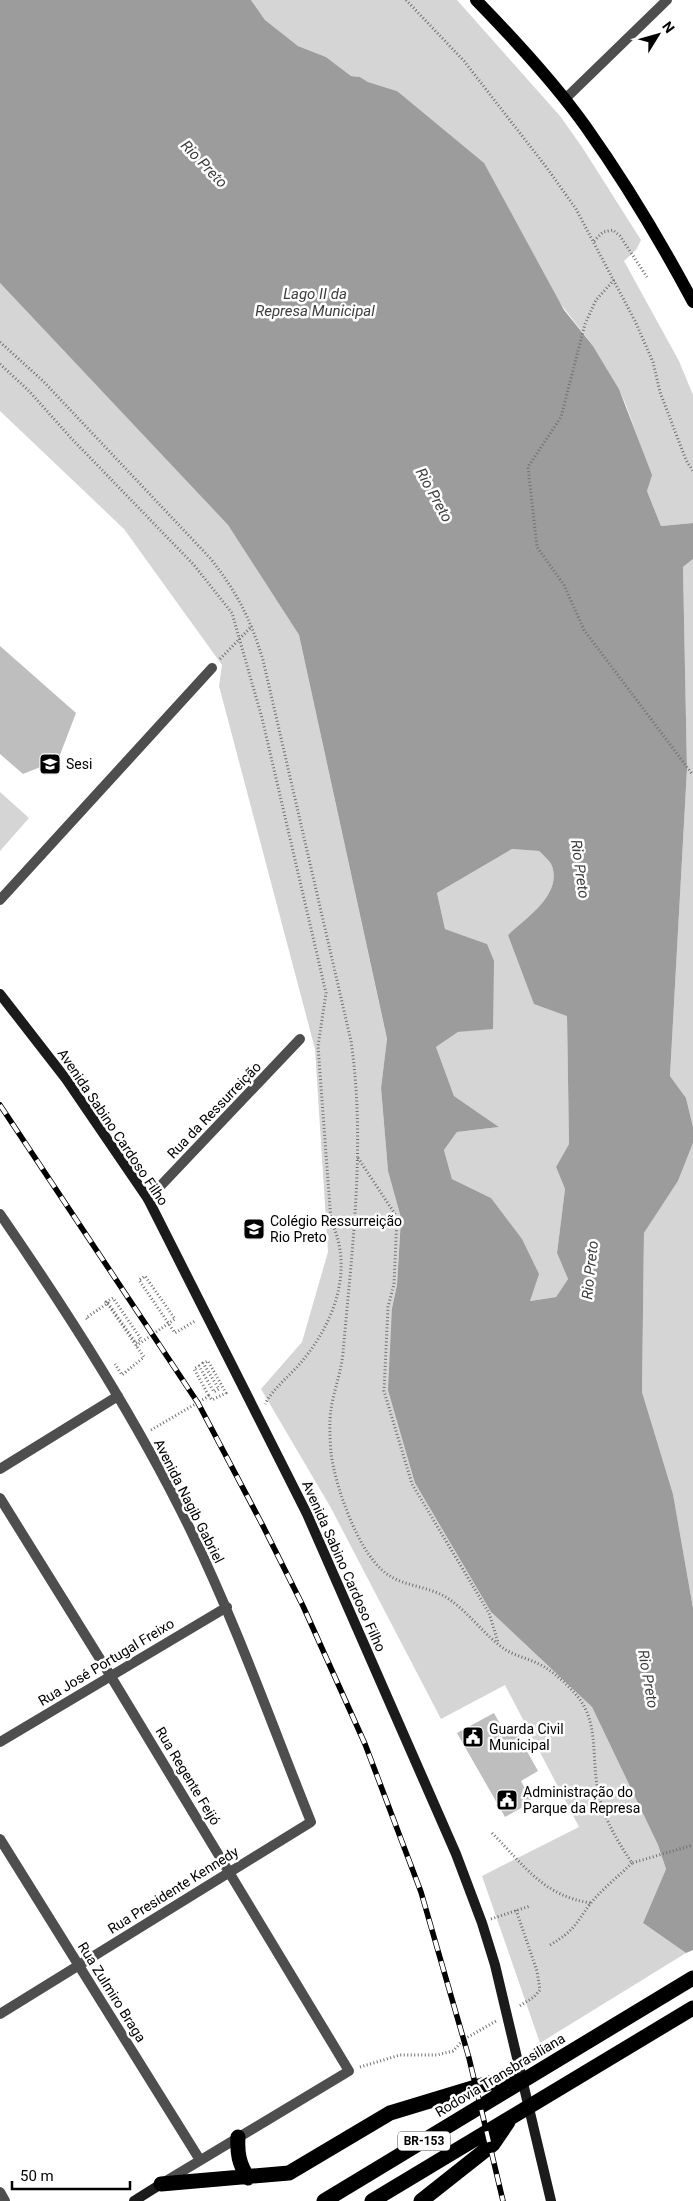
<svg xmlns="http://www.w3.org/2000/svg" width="693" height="2201" viewBox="0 0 693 2201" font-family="Roboto,sans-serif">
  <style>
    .green { fill: #d5d5d5 }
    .water { fill: #9c9c9c; fill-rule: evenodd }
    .building { fill: #bebebe }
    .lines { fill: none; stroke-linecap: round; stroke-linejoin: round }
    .path { stroke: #707070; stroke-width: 3; stroke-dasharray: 1 2.5; stroke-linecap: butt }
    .street { stroke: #4e4e4e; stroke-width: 10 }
    .secondary { stroke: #1b1b1b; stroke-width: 10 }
    .primary { stroke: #000; stroke-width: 12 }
    .highway { stroke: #000; stroke-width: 15 }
    .rail-casing { stroke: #000; stroke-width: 5.5 }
    .rail { stroke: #fff; stroke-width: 4; stroke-dasharray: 11; stroke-linecap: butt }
    .labels { text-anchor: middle; stroke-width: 5; stroke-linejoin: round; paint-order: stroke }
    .shield { fill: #fff; stroke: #4c4c4c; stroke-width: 1 }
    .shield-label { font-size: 12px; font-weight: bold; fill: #000 }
    .poi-label { font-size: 14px; fill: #000; stroke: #fff; text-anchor: start }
    .street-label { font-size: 14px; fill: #000; stroke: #fff }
    .water-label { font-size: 15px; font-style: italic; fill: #3d3d3d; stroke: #fff }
  </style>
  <rect width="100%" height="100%" fill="#fff"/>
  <path class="green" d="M251,0H457L560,116L582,147L641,240L636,250L624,261L679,361L693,395V523L661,526L647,491L651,475L626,405L619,389L593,346L397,91L368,82L360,77L351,76L326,57L298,46L265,20Z
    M0,283L228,525L299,635L387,1040L381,1088L388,1171L401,1218L397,1285L392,1308L415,1483L491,1612L592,1707L658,1845L666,1869L643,1923L686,1953L540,2043L482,1876L579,1827L505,1685L441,1719L331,1508L261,1389L302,1342L328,1252L315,1049L219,686L222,665L124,529L0,411Z
    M693,559V1127L686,1098L670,1076L687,769L683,567Z
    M0,792L29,818L0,851Z
    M512,849L539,851C543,855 550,861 552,866C562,895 526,918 508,935L567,1016L569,1144L556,1167L565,1189L557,1253L568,1279L556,1297L529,1301L491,1198L452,1179L444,1150L457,1132L499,1127L454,1096L436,1047L458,1032L493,1028L487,944L445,929L437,893Z
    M693,1143V1608L673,1494L642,1392L644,1233L678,1181Z"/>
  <path class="water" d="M0,0H251L265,20L298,46L326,57L351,76L360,77L368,82L397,91L484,163L564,310L593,346L619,389L652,475L647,491L661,526L693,523V559L683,567L687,769L670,1076L686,1098L693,1127V1143L678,1181L644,1233L642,1392L673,1494L693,1608V1950L686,1953L643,1923L666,1869L658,1845L592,1707L491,1612L415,1483L388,1390L392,1308L397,1285L401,1218L388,1171L381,1088L387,1039L299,635L228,525L0,283ZM512,849L539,851C543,855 550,861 552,866C562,895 526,918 508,935L534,1004L567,1016L569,1144L556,1167L565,1189L557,1253L568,1279L556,1297L530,1301L539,1274L522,1239L491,1198L452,1179L444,1150L457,1132L499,1127L454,1096L436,1047L458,1032L493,1029L494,961L487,944L445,929L437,893Z"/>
  <path class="building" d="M0,646L76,713L58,760L23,774L0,754Z
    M494,1713L504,1731L513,1726L538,1771L521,1781L532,1802L505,1817L457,1733Z"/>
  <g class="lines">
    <path class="path" d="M406,0L464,61L547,168L576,209L635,321L653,362L660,392L686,460L693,471
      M594,241L603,232L613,230L620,236L647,277
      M614,280L596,300L585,324L561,417L528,467L537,547L564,585L584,630L693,775
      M0,342L43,381L210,558C237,592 250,618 263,660L351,1041C366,1144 352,1249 343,1353C341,1373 334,1390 331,1409C329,1422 330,1440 331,1453C335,1486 360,1559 390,1576C406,1586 428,1587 444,1596C468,1610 483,1635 506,1650C518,1657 534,1660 546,1668C557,1675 569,1686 578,1697C598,1722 592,1755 597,1785C601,1814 616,1839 632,1863L693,1845
      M0,364L29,391L71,438L194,565L232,613L262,718L326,993L318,1046L331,1221C354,1268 335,1321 303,1360C291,1375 274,1387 265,1404
      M220,659L252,626
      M358,1158L397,1217L394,1284L388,1307L384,1391L412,1484L489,1613L498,1642
      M87,1319L86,1318L108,1303L136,1343L141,1339L113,1298L106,1302L109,1306L144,1357L122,1375L115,1364
      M136,1346L175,1319L145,1276L139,1280L175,1333L195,1321
      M151,1430L209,1396L212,1400L226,1393L208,1361L203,1363L219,1389L214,1392L199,1366L194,1369L209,1396
      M492,1833C524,1865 543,1896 591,1903
      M516,1910L537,1971L540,1990L534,1997L518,2007
      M491,1919L530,1906
      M550,1945C575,1930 574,1926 590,1904C602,1889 619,1876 632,1863
      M360,2067L400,2055H437L453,2051L463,2040L496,2021"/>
    <path class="street" d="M565,99L667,0
      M0,900L212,668
      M148,1199L300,1039
      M0,1214C70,1316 137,1420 191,1531C237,1626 272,1725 311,1822L0,2014
      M0,1469L118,1396
      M0,1498L110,1675L349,2071L166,2181
      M0,1742L227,1607
      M0,1839L200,2160
      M0,2192L5,2201"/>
    <path class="secondary" d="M0,994L66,1079L148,1199L307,1514L456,1854L482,1923L495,1965L551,2201
      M134,2201L161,2184"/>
    <path class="primary" d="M476,0C515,40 554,82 586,127C625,182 661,242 693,302"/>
    <path class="highway" d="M238,2137C237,2153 239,2164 248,2178
      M161,2184L289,2173L390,2113L489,2083L519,2081
      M324,2201L693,1978
      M372,2201L693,2008
      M421,2201L493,2144L508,2122"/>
    <g class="rail-casing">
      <path id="rail" d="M0,1105L198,1403L263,1526L303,1606L365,1744L421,1892L469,2058L503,2201"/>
    </g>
    <use href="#rail" class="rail"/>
  </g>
  <defs>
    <g id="school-square" transform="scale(1.125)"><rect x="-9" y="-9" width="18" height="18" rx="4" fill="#000" stroke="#fff"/><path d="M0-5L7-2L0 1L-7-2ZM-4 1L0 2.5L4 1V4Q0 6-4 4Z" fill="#fff"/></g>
    <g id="civic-square" transform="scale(1.125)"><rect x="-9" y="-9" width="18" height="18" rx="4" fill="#000" stroke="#fff"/><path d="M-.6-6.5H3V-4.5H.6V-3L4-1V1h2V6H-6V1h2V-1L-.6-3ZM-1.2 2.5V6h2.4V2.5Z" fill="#fff"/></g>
  </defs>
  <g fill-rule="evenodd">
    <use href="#school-square" x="50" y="764"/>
    <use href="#school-square" x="254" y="1229"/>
    <use href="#civic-square" x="473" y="1737"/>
    <use href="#civic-square" x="507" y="1800"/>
  </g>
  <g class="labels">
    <rect class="shield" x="398" y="2131.5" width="52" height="19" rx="4"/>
    <g class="shield-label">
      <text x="424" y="2145">BR-153</text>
    </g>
    <g class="poi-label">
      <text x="66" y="769">Sesi</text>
      <text x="270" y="1226">Colégio Ressurreição<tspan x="270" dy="16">Rio Preto</tspan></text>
      <text x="489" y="1734">Guarda Civil<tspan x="489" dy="16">Municipal</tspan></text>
      <text x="523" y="1797">Administração do<tspan x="523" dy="16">Parque da Represa</tspan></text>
    </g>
    <g class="street-label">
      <text transform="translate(214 1110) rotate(-46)" y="5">Rua da Ressurreição</text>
      <text transform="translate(113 1127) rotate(56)" y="5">Avenida Sabino Cardoso Filho</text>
      <text transform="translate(189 1501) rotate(63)" y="5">Avenida Nagib Gabriel</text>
      <text transform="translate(344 1566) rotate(66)" y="5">Avenida Sabino Cardoso Filho</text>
      <text transform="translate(106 1662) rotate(-31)" y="5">Rua José Portugal Freixo</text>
      <text transform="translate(188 1776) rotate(59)" y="5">Rua Regente Feijó</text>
      <text transform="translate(173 1890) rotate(-32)" y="5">Rua Presidente Kennedy</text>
      <text transform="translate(112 1992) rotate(58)" y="5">Rua Zulmiro Braga</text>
      <text transform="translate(500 2075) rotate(-31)" y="5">Rodovia Transbrasiliana</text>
    </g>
    <g class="water-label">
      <text transform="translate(204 164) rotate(46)" y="5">Rio Preto</text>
      <text x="315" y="299">Lago II da<tspan x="315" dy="17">Represa Municipal</tspan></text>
      <text transform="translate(434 495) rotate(61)" y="5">Rio Preto</text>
      <text transform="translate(580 869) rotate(82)" y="5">Rio Preto</text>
      <text transform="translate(590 1270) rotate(-84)" y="5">Rio Preto</text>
      <text transform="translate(648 1679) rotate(80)" y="5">Rio Preto</text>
    </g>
  </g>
  <g transform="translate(658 35) rotate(53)" stroke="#ffffff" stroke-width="4" paint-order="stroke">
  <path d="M0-4L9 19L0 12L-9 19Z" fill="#000000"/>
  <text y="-8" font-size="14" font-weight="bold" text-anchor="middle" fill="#000000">N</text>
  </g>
  <path d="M12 2181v8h118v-8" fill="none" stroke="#000000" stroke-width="2.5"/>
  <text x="20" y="2181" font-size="15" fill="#000000" stroke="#ffffff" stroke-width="4" paint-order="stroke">50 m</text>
</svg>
